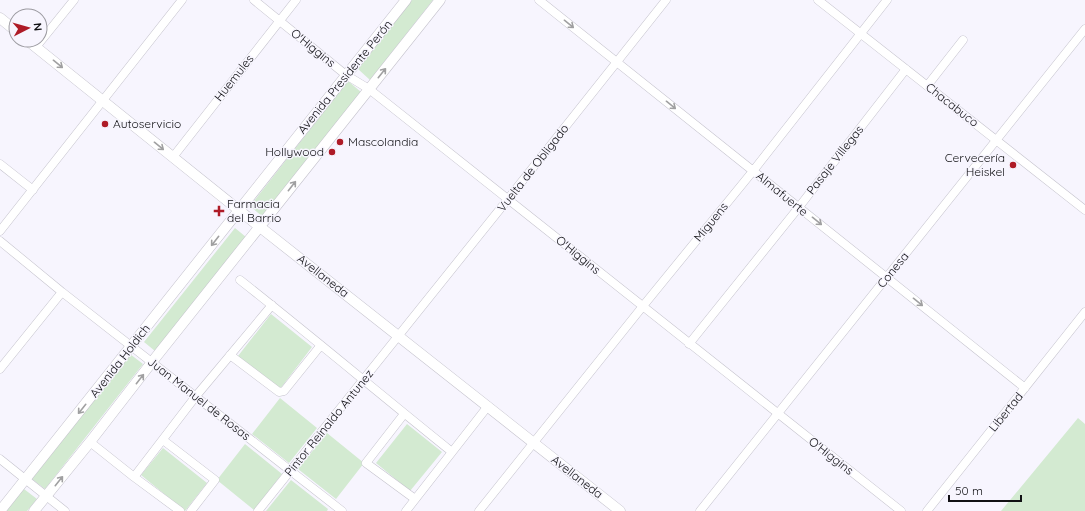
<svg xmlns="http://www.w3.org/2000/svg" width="1085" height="511" viewBox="0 0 1085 511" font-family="Quicksand,sans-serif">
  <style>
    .green { fill: #d3ead1 }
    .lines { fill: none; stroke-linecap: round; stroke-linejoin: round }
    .minor-casing { stroke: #c4c2cc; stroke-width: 9 }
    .tertiary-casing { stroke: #c4c2cc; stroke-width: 11 }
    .minor { stroke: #fff; stroke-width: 8 }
    .tertiary { stroke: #fff; stroke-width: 10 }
    .oneway { stroke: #a0a0a1 }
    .poi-dot { fill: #ae1b27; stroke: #f7f5fe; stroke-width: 1.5 }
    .labels { text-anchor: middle; stroke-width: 3; stroke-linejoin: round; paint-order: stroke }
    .street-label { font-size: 12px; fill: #111114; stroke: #f7f5fe }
    .poi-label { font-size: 12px; fill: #111114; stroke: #f7f5fe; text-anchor: start }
  </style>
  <rect width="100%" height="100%" fill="#f7f5fe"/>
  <path class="green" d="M412,0H433L370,80L358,69Z
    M348,81L361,92L263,217L250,206Z
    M235,228L246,237L155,351L144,342Z
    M271,314L312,347L280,389L238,356Z
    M130,354L143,364L45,489L32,479Z
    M280,398L317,428L289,463L252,434Z
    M1078,418L1085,424V511H1001Z
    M407,424L442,452L410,491L376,463Z
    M327,433L364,463L336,499L298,469Z
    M245,444L282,474L254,510L217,480Z
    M163,448L207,483L185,511L141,475Z
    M291,480L328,509L327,511H266Z
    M24,489L37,499L27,511H6Z"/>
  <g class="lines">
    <g class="minor-casing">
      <path id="minor" d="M254,0L346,75L369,89L901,511
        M539,0L1025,388
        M818,0L1085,210
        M36,47L74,0
        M927,86L963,40
        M173,157L296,0
        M0,164L33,190
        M0,231L182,0
        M0,241L62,292L342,511
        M240,280C311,336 381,395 452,452
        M689,344L799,207L906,69
        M230,355L279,392L284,391L321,345
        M0,369L62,292
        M404,414L366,463L415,499
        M163,440L215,480L191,511
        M90,442L134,477L180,511
        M0,459L65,511
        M134,477L196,396L272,305
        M258,511L508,199L666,0
        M406,511L488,406
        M479,511L643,306L753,171L887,0
        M700,511L1085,29
        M927,511L1085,312"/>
    </g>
    <g class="tertiary-casing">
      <path id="tertiary" d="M0,18L16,31
        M27,40L260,227L620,511
        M0,511L406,0
        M34,511L90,442L152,362L440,0"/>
    </g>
    <use href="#minor" class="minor"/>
    <use href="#tertiary" class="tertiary"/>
  </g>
  <defs><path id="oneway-shaft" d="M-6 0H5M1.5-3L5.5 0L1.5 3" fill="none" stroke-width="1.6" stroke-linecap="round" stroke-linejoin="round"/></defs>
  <g class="oneway">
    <use href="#oneway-shaft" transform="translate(569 24) rotate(39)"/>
    <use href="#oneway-shaft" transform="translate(58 64) rotate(39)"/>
    <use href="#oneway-shaft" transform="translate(382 73) rotate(-51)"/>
    <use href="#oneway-shaft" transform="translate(671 105) rotate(39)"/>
    <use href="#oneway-shaft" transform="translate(159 146) rotate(39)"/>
    <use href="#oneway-shaft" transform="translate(292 186) rotate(-52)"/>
    <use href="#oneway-shaft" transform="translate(817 221) rotate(39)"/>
    <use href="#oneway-shaft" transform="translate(215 241) rotate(128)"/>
    <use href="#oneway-shaft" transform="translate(918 302) rotate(39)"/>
    <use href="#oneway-shaft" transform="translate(140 379) rotate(-52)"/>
    <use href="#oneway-shaft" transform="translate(82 409) rotate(129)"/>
    <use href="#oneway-shaft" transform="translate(59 481) rotate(-51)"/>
  </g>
  <g class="poi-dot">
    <circle cx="105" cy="124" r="4"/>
    <circle cx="340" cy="142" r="4"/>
    <circle cx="332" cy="152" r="4"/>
    <circle cx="1013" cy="165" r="4"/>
    <path d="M217 205h4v4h4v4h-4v4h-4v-4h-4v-4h4z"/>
  </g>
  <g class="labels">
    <g class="street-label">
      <text transform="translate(313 48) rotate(39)" y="4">O'Higgins</text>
      <text transform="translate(345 77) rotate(-51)" y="4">Avenida Presidente Perón</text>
      <text transform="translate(234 78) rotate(-52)" y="4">Huemules</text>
      <text transform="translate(952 105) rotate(38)" y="4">Chacabuco</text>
      <text transform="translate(835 160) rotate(-52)" y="4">Pasaje Villegas</text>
      <text transform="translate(533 168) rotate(-52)" y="4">Vuelta de Obligado</text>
      <text transform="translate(782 194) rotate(39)" y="4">Almafuerte</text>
      <text transform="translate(711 222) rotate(-51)" y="4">Miguens</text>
      <text transform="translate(578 255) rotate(39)" y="4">O'Higgins</text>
      <text transform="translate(893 270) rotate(-51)" y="4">Conesa</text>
      <text transform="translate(323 276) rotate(38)" y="4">Avellaneda</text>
      <text transform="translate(120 361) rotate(-52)" y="4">Avenida Holdich</text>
      <text transform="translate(199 399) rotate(38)" y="4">Juan Manuel de Rosas</text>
      <text transform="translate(1006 412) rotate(-51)" y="4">Libertad</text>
      <text transform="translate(329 423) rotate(-51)" y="4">Pintor Reinaldo Antunez</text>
      <text transform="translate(831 456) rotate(38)" y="4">O'Higgins</text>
      <text transform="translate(577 477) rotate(38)" y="4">Avellaneda</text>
    </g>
    <g class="poi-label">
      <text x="113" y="128">Autoservicio</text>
      <text x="348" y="146">Mascolandia</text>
      <text x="324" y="156" text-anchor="end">Hollywood</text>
      <text x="1005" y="162" text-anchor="end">Cervecería<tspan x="1005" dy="14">Heiskel</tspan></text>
      <text x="227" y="208">Farmacia<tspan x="227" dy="14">del Barrio</tspan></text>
    </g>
  </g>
  <g transform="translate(28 28) rotate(84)"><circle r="19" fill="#f7f5fe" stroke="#9b9aa0"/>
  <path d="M0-3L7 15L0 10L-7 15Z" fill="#ae1b27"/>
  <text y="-6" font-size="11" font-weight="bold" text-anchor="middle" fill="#111114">N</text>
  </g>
  <path d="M949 495v6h72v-6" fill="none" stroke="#111114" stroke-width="2"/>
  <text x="955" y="495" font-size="12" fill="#111114" stroke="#f7f5fe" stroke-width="3" paint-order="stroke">50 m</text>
</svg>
